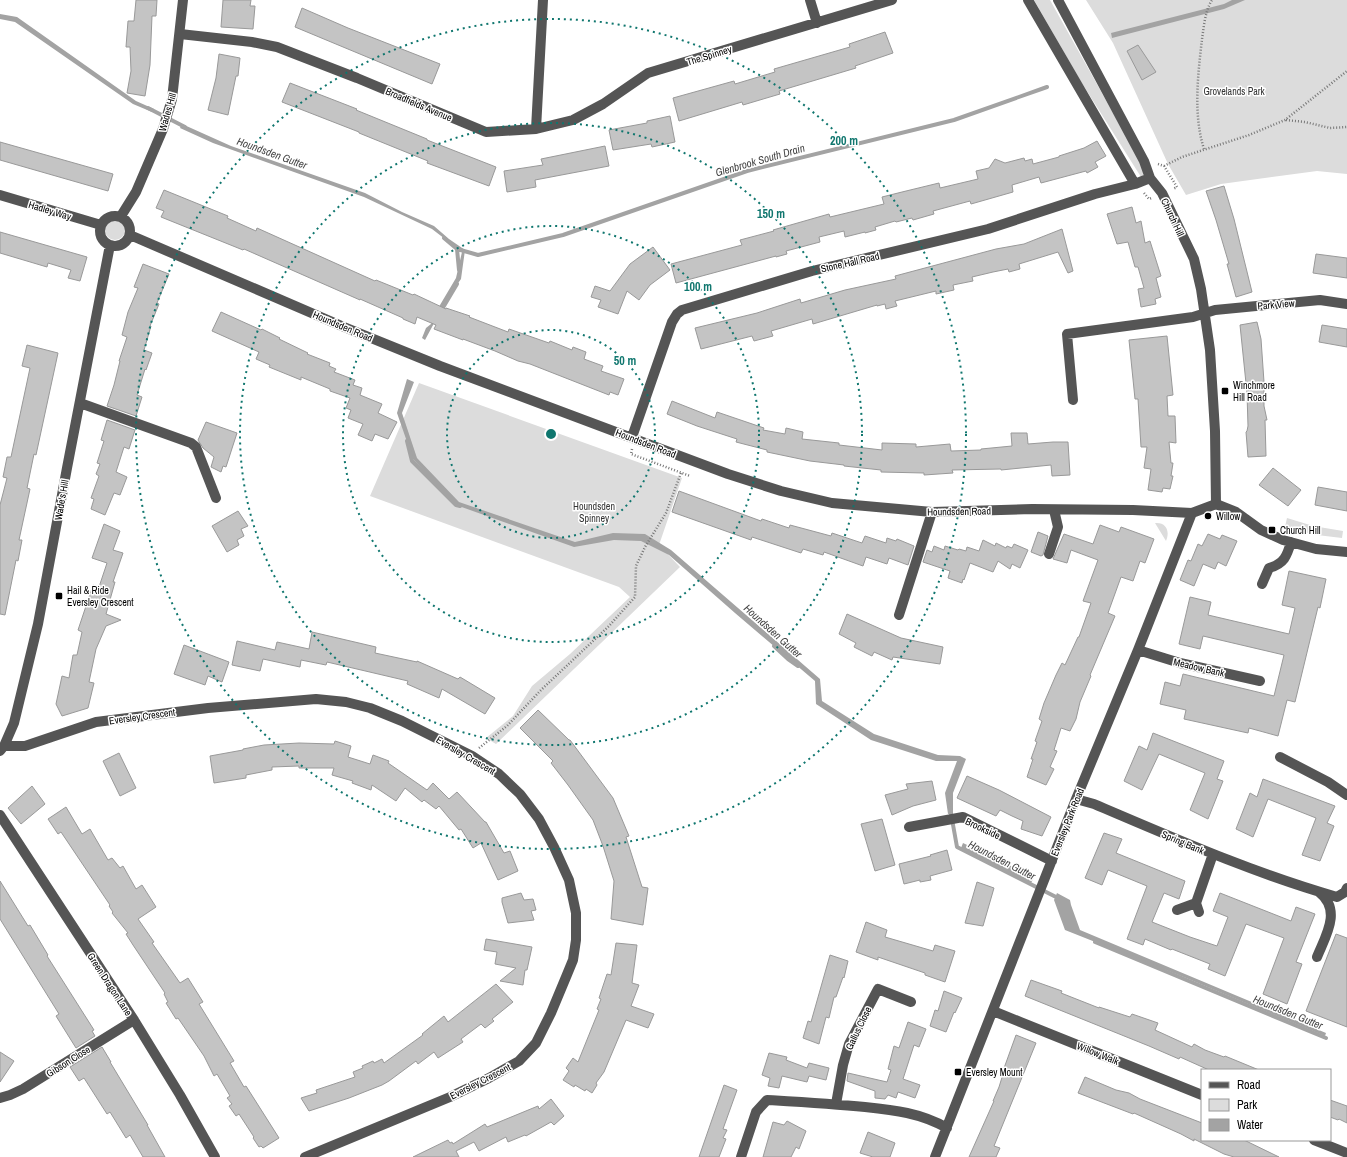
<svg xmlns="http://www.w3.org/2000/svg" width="1347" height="1157" viewBox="0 0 1347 1157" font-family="'Archivo Narrow',sans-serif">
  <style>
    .green { fill: #dcdcdc }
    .water { fill: #a3a3a3 }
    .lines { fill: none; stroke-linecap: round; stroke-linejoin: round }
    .stream { stroke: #a3a3a3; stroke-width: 4 }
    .building { fill: #c4c4c4; stroke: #999 }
    .path { stroke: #777; stroke-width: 2.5; stroke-dasharray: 1 2; stroke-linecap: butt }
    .minor { stroke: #555; stroke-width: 10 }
    .ring { fill: none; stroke: #0f766e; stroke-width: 2; stroke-dasharray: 2 4 }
    .poi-dot { fill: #000; stroke: #fff; stroke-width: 1.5 }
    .labels { text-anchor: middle; stroke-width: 3; stroke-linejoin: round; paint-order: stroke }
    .street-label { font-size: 10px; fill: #000; stroke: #fff }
    .park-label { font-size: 10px; fill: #333; stroke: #fff }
    .poi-label { font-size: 10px; fill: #000; stroke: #fff; text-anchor: start }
    .water-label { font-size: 11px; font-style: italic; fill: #444; stroke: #fff }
    .centre { fill: #0f766e; stroke: #fff; stroke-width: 2 }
    .ring-label { font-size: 12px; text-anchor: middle; font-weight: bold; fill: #0f766e; stroke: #fff; stroke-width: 3; stroke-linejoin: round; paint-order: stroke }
  </style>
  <rect width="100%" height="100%" fill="#fff"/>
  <path class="green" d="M1034,0H1050L1146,172L1141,177L1080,80Z
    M1086,0H1347V174L1317,171L1221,184L1186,195L1168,164L1113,43Z
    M105 230a10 10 0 1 1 20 0a10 10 0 1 1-20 0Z
    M419,383L682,478L659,545L680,567L496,744L486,738L513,716L532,686L570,654L630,597L619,587L370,496Z
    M1287,518L1310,525L1308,533L1285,527Z
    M1155,523C1167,522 1170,532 1166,541Z
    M1319,527L1343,531L1342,538L1317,535Z"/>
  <path class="water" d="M1232,0H1245L1224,9L1112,38L1111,33L1224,4Z
    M0,14L17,17L136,101L154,109L152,112L133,104L15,22L0,19Z
    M182,124L231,146L365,193L402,212L434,226L449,239L465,250L461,279L447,299L425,340L422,338L426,328L431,324L440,305L456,278L462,252L432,229L364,197L213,143L180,128Z
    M407,379L414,382L402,413L417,458L459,502L575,542L613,533L645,534L671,550L820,679L822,701L874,734L938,755L960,756L966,759L953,793V813L948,814L945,793L957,761H936L871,740L816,704L815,681L735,613L669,555L641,541L614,540L574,547L456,505L413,459L397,413Z
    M963,843L1034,877L1031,883L961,848Z
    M1057,893L1070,900L1071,905L1080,930L1326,1033L1325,1036L1186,978L1065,930L1054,900Z"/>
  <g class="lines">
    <path class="stream" d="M148,108L185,127
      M444,238L457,249L478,255L563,235L747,171L954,120L1047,87
      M457,249L459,270
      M441,311L457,284
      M407,441L412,461L456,505L460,506
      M774,646L788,659L798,666
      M950,808L957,847L1060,899
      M1095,942L1326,1038"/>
  </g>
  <path class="building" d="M136,0H157L156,16H152L150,65L145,96L127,93L131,71L130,47H126L128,21H134Z
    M223,0H251L250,6H255L253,29L221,27Z
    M302,8L348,28L440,64L432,84L295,27Z
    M885,32L893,53L855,66L856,68L779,91L780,94L743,105L742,102L679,121L673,98L734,81L735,84L775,72L774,69L850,47L849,44Z
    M1138,45L1156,72L1142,80L1127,51Z
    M219,54L240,58L238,76H236L228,115L208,110L216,78Z
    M290,83L357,109L356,110L427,139V140L496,167L489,186L427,163L428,161L359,133V132L282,102Z
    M670,116L675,142L652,147L651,144L613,150L609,130L647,123V121Z
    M1097,141L1106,156L1095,162L1098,167L1087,173L1086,171L1041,183L1039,177L1012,185L1013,192L971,204L970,201L933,211L934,214L913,220L912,218L896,222L895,221L875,227L876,230L865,233V232L845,237L844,231L819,237L820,242L786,251L787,254L776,257V256L676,283L671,264L742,245L740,240L774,231L773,230L829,214L830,217L884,204L882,197L902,192L939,183L940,188L978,179L976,171L989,168L995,159L1005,163L1024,158L1025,161L1032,159L1033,164L1059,157V156L1084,148Z
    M0,142L113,174L108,191L0,160Z
    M605,146L609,166L535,180L536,187L507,192L504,171L543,165L541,159Z
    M1224,186L1234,219L1252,292L1236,297L1227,264H1229L1216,220L1206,191Z
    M164,190L228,216L227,218L256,231L257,228L375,281L376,280L413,295L414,294L446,309V308L470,316L469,317L508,332L509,329L549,343L550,341L572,350L573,347L586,352L584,359L603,366L601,371L624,379L618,395L610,392L609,395L530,364L518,361L495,351L463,339V340L434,329L436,325L417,317L415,324L403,319V318L360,299V300L244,249L243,250L161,217L164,211L156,208Z
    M1132,207L1136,223L1141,221L1145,243L1150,241L1161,276L1156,278L1161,297L1155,299L1156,304L1141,307L1138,289L1144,288L1138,267H1135L1128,242L1117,244L1107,214Z
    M1062,229L1073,271L1068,273L1058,252L1019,264L1020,269L1009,272L1008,269L993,272L972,277L973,281L953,285L954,290L936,294V291L895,301L897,306L886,309L885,304L877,306V305L813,324L812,319L771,331L773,336L754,341L752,336L701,349L695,328L757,313L800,299L801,303L845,290L896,279L895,276L996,249L1024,244Z
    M0,232L87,257L80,281L68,278L71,270L48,263L47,267L0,253Z
    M653,247L670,270L650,285L639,300L627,291L618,314L598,307L601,300L591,297L595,286L610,291L630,264Z
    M1316,254L1347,258V278L1313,273Z
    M143,264L169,274L157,303L159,304L150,326H151L144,350L152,353L146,370L145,369L137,395L142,397L136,416L107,406L114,385L120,361H119L127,337L122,335L128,312L138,288L134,287Z
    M221,312L261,330L262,329L280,338L279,339L308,353L307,354L330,363L329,366L336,369L334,372L355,380L353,385L362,388L360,395L382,404L378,413L397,422L388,439L375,434L372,441L358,435L363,424L348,418L351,410L346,408L350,398L330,391V389L301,377V380L269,367L270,365L256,359L259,352L212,331Z
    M1257,322L1261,339L1264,382V406L1267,420H1265L1266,456L1248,457L1246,432L1247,431L1248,426L1247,393L1240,325Z
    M1322,325L1347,329V347L1319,342Z
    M1167,336L1173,395L1167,396L1168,416H1175L1176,443L1169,442L1171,463H1173L1171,476H1173L1170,489L1163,488L1162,492L1148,490L1151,469L1144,468L1147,447H1141L1138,399H1135L1129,340Z
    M27,345L58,353L36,455L34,454L27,488L30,489L19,540H22L18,561L16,560L5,615L0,614V505L7,478L3,477L7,457H11L30,368L22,366Z
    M672,401L715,418L717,412L764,428L763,430L785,434L786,428L803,432L802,439L839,443V445L882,450V443L916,444V447L950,444L951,451L981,450V449L1012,446L1011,433H1027L1028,444L1053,442H1068L1070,475L1052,476L1051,465L1001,470V469L952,470L953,473L924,475V473L881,472V470L844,466V465L810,461L767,452V450L736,442L737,439L697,426L667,414Z
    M107,420L135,430L129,449L124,447L116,472L127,477L120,495L114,493L105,515L91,509L94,499L91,498L99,476L96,474L100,464L97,463L104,441L101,440Z
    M206,422L237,433L226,467L223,466L221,472L211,467L214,457L203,448L198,440Z
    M1273,468L1301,490L1288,506L1259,485Z
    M1318,487L1347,492V511L1315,505Z
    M679,491L761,521L762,519L789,528L790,525L831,536L832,533L862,543L865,536L886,543L887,538L896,541L897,539L914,546L908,565L889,558L887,564L866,557L863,566L824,552L823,555L803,549L801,553L752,537L751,540L672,512Z
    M238,511L248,526L241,529L244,536L237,540L239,545L227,552L212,526Z
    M104,524L120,531L113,550L123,553L113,582H115L106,614L121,620L106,626L96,649L89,682L94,683L88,708L62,716L56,704L62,676L69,678L73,655H77L82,632L78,630L93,585L99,587L107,563L92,558Z
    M1100,525L1119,532L1121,527L1154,539L1145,563L1140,561L1133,581L1121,577L1108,613L1115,616L1090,675L1091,676L1080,702L1076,719L1070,731L1061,728L1054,750L1057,751L1050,767L1054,769L1046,785L1027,777L1033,759H1031L1037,742L1035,741L1042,721L1039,719L1044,703L1056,675L1062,663L1065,665L1078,637H1079L1091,603L1083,601L1098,560L1071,550L1067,563L1053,559L1064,534L1093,544Z
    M1038,532L1048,536L1043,555L1041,556L1031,552Z
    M1208,534L1220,539L1222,535L1237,541L1226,566L1218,562L1215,569L1203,564L1194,586L1180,580L1188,560L1191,561L1198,544L1202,546Z
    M983,540L995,546L996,543L1006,548L1007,546L1012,548L1014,544L1028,550L1020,568L1012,564L1010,569L998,561L993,572L970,563L964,580L963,579L962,583L948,578L950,571L923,562L927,550L932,552L934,546L944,550L945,546L958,550L959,549L966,551L967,547L979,551Z
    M1289,571L1326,579L1320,608L1318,607L1295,702L1287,700L1278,736L1249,728L1248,733L1184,719L1186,710L1160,704L1165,682L1180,686L1183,674L1274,696L1284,655L1203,636L1200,649L1179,644L1190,597L1211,602L1208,615L1289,634L1295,608L1282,605Z
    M847,614L901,638L943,647L940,664L893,657L892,660L874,652L872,656L854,647L856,643L839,634Z
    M312,632L376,647L375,653L417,662V661L458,679L460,677L495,698L485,714L442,689L439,698L407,684L408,681L327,662L326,665L301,660L300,667L263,659L260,671L232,665L237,641L275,650L277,642L309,649Z
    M184,645L229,662L222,682L208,676L205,685L174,674Z
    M538,710L569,740H570L613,798L629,836L626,837L642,887L648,888L643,925L611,919L614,881L603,846L593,820L568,785L551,763L553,761L520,728Z
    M1153,733L1224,761L1217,779L1223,781L1208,819L1190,810L1205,773L1159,754L1142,790L1124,781L1139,746L1147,750Z
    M335,741L351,746L348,757L370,764L373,755L389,761L388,763L427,790L433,783L449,799L457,792L485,822H486L504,853L510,851L518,871L498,880L481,843L473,848L461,829L459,830L439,806L436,809L424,800L422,802L405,788L396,801L372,785L371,790L352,783L353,781L332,775L334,768H299V766L272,767V770L246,775V778L214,783L210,756L243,750V749L264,745L299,743L334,744Z
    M119,753L136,788L120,796L103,761Z
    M967,776L999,790L1051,817L1042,836L1021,829L1023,821L1012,816L1000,810L996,816L957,798Z
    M1263,779L1335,806L1327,823L1334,826L1320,861L1302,855L1316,818L1268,799L1253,837L1236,829L1250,793L1257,797Z
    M932,781L936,800L913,806L892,815L885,795L908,789L906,784Z
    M32,786L45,804L21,824L8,808Z
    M66,807L82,834L90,829L108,860L112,858L120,868L123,866L136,889L142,885L156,907L138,919L154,942L152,943L180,983L188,978L203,1002L199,1004L234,1061L230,1063L244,1087L246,1086L279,1138L263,1148L261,1146L259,1147L253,1138L254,1137L239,1114L236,1116L229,1106L232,1104L227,1098L230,1096L217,1074L214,1076L204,1056L178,1018L176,1019L166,1003L168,1002L164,994L165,993L133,945L126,934L128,933L112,913L113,912L109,906L110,905L61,832L58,834L48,819Z
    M882,819L895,865L875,871L861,824Z
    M1104,833L1122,839L1116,853L1185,881L1179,899L1164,893L1152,922L1190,937L1217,946L1228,917L1213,911L1220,893L1291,921L1296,907L1315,914L1296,962L1302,964L1287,1004L1263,994L1284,938L1246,924L1225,976L1208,969L1210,964L1172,949L1171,950L1145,939L1143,945L1127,939L1147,886L1108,870L1102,885L1085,878Z
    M947,850L952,870L930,876L931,880L920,882V880L904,884L899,864L931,856L930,855Z
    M0,881L28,926L30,925L48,955L47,956L94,1030L92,1031L95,1036L76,1048L56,1016L59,1014L0,919Z
    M977,882L994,888L983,926L965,923Z
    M521,893L524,900L533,899L536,910L531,911L534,920L508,923L502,902V898Z
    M866,922L887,930L885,937L933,951L935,945L955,951L945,982L925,975V973L878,957V960L856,952Z
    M1336,934L1347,938V1027L1306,1011Z
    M486,939L532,947L527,970H525L523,985L500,981L516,968L495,964L497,952L484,950Z
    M616,943L637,945L632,983L639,985L631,1006L654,1014L648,1028L626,1020L604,1072L596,1083L597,1085L592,1093L586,1089L585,1091L575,1085L574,1087L563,1080L569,1071L566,1068L573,1058L578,1062L599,1010L597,1009L601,999L599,998L607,974L611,975Z
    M830,955L848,961L844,978L843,977L836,997H834L829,1018L826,1017L819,1044L803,1038L808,1021L811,1022Z
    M1031,980L1062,991L1061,993L1099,1008V1007L1130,1017L1132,1014L1158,1023L1155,1030L1192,1047L1194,1044L1205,1050L1224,1057L1225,1056L1259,1070H1209L1180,1057L1179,1059L1149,1046L1025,996Z
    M496,984L513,1002L492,1019L494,1021L485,1028L481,1024L461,1039L463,1042L438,1058L434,1052L418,1064L416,1061L389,1081L382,1085L349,1098L309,1111L301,1098L317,1093L316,1090L355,1077L353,1072L363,1068L362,1066L373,1061L374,1063L382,1059L384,1063L423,1035L422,1034L444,1016L448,1022Z
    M944,991L962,998L955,1013L954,1012L946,1032L930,1026L935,1010L938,1011Z
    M908,1022L926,1029L919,1047L914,1045L903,1079L920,1085L915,1098L898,1092L896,1098L888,1095L885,1099L875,1098V1091L847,1081L848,1073L887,1082L891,1070L888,1069L894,1046L899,1048Z
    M1016,1035L1036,1043L994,1146L1000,1148L996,1157H969L994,1101H993L999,1087L1004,1071H1003Z
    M102,1047L111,1062H110L148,1125H147L165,1157H143L130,1135L126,1138L110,1112L107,1114L84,1078L79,1081L70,1067Z
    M0,1052L14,1061L0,1082Z
    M769,1053L787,1057L786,1060L807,1068L809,1063L829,1068L826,1080L809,1076L807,1082L782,1076L779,1088L768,1086L770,1078L762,1075Z
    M1085,1077L1116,1090L1129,1093L1140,1099L1202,1123V1140H1244L1279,1157H1234L1224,1154L1194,1139V1141L1181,1134L1134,1113L1133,1114L1078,1093Z
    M724,1085L737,1090L723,1129L727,1130L723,1138L726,1139L719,1157H699Z
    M551,1099L564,1116L554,1125L551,1122L526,1136L525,1135L508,1142L506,1137L479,1151L474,1142L456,1151L459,1157H413L448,1140L450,1143L452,1142L453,1144L485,1124L487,1127L538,1106L539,1109Z
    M1330,1100L1347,1106V1123L1339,1119L1338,1120L1330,1117Z
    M787,1121L806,1131L799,1149L796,1147L791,1157H763L773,1122L784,1125Z
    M868,1132L895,1143L890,1157H873L860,1153Z"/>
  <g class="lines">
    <path class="path" d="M1286,120L1305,122L1330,128L1347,127
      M1204,149C1193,115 1198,74 1202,39C1204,26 1205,11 1212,0
      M1158,164L1164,166L1177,187L1173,189
      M1164,166L1182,157L1249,135L1285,120L1347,71
      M1144,193L1149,199L1152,198
      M632,449L631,454L690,476
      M479,748L507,726L541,690L609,626L635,597L636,566L645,547L666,513L681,473"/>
    <path class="minor" d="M810,0L817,23
      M1028,0L1135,184
      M1058,0L1144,161L1150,178L1162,193L1194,259L1201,289L1210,350L1215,431L1216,504
      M180,34L252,42L277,47L357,78L486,132L536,129L573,120L603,104L648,73L892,0
      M536,129L543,0
      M0,195L101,225
      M100 231a15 15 0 1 1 30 0a15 15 0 1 1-30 0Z
      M121,216L136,192L163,129L172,99L183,0
      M130,235L344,327L440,366L728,474L781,491L832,503L932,512L1032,509L1133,510L1192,513
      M1073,400L1067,334L1193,317L1215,310L1320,300L1347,304
      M80,403L191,443L196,447L216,498
      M632,437L672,322L677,314L682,310L812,271L988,229L1095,194L1135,184L1150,178
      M1216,504L1236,512L1261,530L1283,540L1316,549L1347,552
      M1049,554L1058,527L1054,510
      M1262,584L1269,568C1284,564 1287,556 1291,542
      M899,615L932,512
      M1138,650L1180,663L1260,681
      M4,746H25L96,722L208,708L316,699L346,702L370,708L402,721L472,756L499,774L520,794L539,819L554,847L569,880L576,913V940L573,960L566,977L551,1013L536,1043L519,1061L489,1078L450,1097L305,1157
      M0,751L4,746L14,723L38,624L67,468L110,245
      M1280,757L1328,782L1347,795
      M1076,799L1094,804C1174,838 1253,873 1337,897L1345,892L1347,888
      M0,815L134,1020L180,1095L215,1157
      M909,827L963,817L1052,861
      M1177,910L1196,903
      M1199,912L1196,903L1213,854
      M1317,957C1326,935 1342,910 1319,892
      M993,1011L1202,1095
      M0,1098L10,1095L23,1089L134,1020
      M836,1104L843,1065L849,1044L878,989L911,1002
      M1314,1140L1347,1153
      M741,1157L756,1112L767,1100C799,1102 832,1104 865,1107C894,1110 921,1113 947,1128
      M935,1157L1076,799L1138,650L1192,513L1216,504"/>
  </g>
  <g class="ring">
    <circle cx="551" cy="434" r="104"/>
    <circle cx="551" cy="434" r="208"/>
    <circle cx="551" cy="434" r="311"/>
    <circle cx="551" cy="434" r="415"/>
  </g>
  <g class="poi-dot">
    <rect x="1221" y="387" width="8" height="8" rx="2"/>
    <circle cx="1208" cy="516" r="4"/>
    <rect x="1268" y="526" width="8" height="8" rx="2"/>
    <rect x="55" y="592" width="8" height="8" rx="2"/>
    <rect x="954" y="1068" width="8" height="8" rx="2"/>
  </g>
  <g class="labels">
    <g class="street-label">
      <text transform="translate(709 55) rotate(-17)" y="4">The Spinney</text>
      <text transform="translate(419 104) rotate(23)" y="4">Broadfields Avenue</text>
      <text transform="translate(167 112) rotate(-74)" y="4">Wades Hill</text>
      <text transform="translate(50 210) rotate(17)" y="4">Hadley Way</text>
      <text transform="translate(1173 217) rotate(65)" y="4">Church Hill</text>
      <text transform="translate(850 262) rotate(-13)" y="4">Stone Hall Road</text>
      <text transform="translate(1276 304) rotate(-5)" y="4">Park View</text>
      <text transform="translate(343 326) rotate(23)" y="4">Houndsden Road</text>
      <text transform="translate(646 443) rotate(21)" y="4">Houndsden Road</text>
      <text transform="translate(61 500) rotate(-80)" y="4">Wade's Hill</text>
      <text transform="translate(959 511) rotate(-1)" y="4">Houndsden Road</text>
      <text transform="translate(1199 667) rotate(13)" y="4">Meadow Bank</text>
      <text transform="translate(142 716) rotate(-8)" y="4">Eversley Crescent</text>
      <text transform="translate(466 755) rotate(30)" y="4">Eversley Crescent</text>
      <text transform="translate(1067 822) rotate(-68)" y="4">Eversley Park Road</text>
      <text transform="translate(983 828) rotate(25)" y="4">Brookside</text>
      <text transform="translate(1183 842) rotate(23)" y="4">Spring Bank</text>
      <text transform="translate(110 984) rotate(57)" y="4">Green Dragon Lane</text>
      <text transform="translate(858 1028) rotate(-64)" y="4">Gallus Close</text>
      <text transform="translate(1098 1053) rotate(22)" y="4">Willow Walk</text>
      <text transform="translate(68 1061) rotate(-32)" y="4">Gibson Close</text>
      <text transform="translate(480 1081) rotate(-27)" y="4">Eversley Crescent</text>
    </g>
    <g class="park-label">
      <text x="1234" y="95">Grovelands Park</text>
      <text x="594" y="510">Houndsden<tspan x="594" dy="12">Spinney</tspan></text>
    </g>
    <g class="poi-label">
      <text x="1233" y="389">Winchmore<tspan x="1233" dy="12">Hill Road</tspan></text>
      <text x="1216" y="520">Willow</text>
      <text x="1280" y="534">Church Hill</text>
      <text x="67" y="594">Hail &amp; Ride<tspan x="67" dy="12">Eversley Crescent</tspan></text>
      <text x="966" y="1076">Eversley Mount</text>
    </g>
    <g class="water-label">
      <text transform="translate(272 153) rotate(20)" y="4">Houndsden Gutter</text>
      <text transform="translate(760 160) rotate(-16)" y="4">Glenbrook South Drain</text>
      <text transform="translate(773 631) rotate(42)" y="4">Houndsden Gutter</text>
      <text transform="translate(1002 860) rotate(27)" y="4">Houndsden Gutter</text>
      <text transform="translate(1288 1012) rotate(22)" y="4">Houndsden Gutter</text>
    </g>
  </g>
  <circle cx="551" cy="434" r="6" class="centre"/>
  <g class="ring-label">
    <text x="844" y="145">200 m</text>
    <text x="771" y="218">150 m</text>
    <text x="698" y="291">100 m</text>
    <text x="625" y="365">50 m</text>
  </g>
  <rect x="1201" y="1069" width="130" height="72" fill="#ffffff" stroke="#999999"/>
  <rect x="1209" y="1082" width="20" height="6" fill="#555555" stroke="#999999"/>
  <text x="1237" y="1089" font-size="12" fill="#000000">Road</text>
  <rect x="1209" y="1099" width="20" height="12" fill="#dcdcdc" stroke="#999999"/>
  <text x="1237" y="1109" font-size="12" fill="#000000">Park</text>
  <rect x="1209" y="1119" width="20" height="12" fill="#a3a3a3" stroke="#999999"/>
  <text x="1237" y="1129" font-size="12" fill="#000000">Water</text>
</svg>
